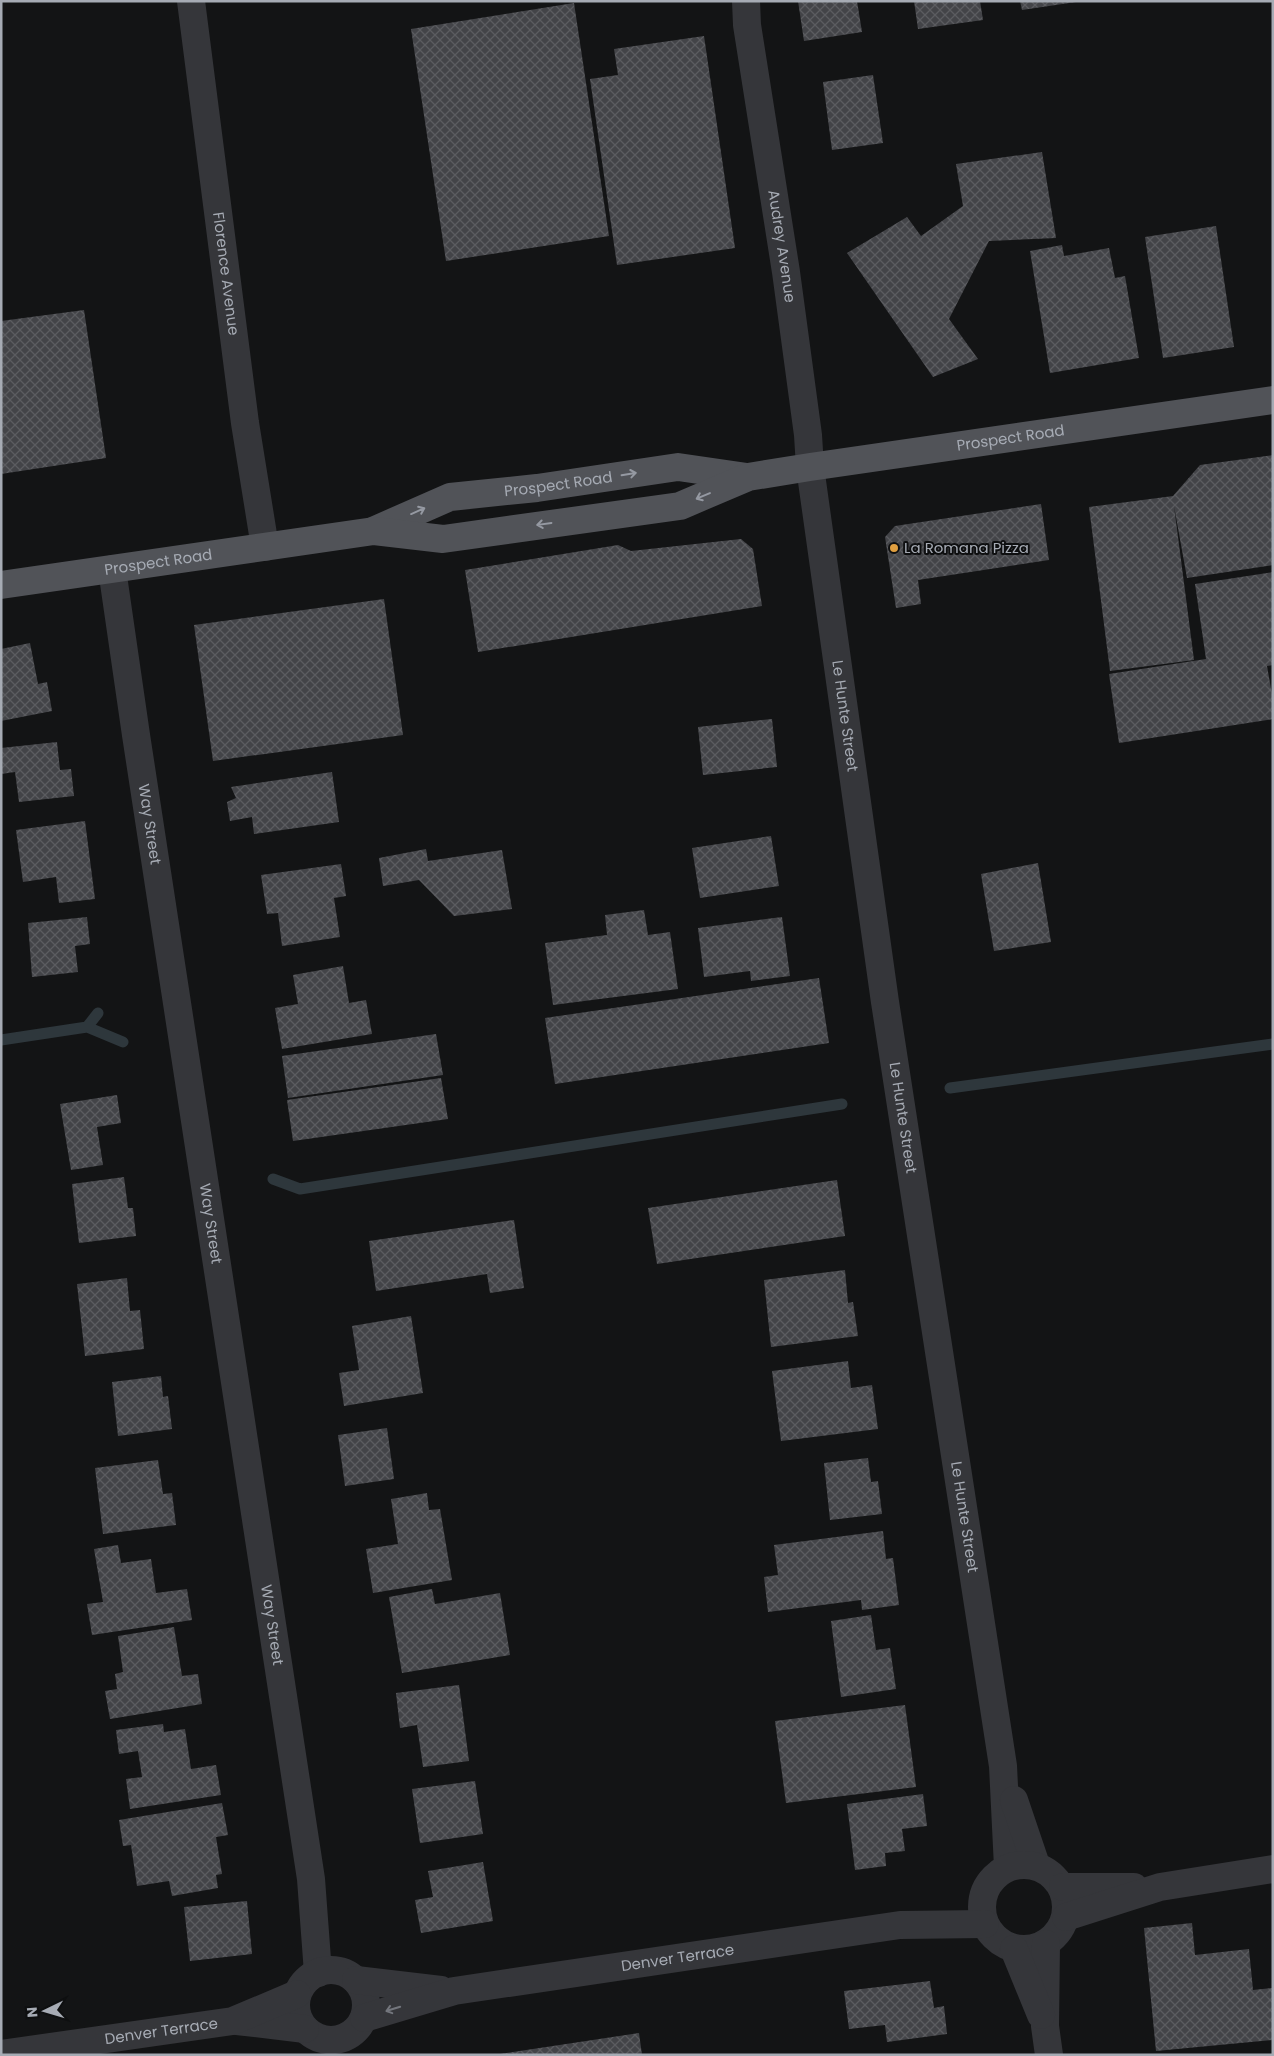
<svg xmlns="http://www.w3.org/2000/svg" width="1274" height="2056" viewBox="0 0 1274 2056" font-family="Poppins,sans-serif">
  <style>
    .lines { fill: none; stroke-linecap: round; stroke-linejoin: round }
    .stream { stroke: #2e373c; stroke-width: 11 }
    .building { fill: url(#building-cross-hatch) }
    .minor { stroke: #35363a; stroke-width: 28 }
    .major { stroke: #515358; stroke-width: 28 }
    .oneway { stroke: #9599a2 }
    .oneway2 { stroke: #73767d }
    .poi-dot { fill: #e09f40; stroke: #0e0f10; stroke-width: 2 }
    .labels { text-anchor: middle; stroke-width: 4; stroke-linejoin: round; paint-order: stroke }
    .street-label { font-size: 15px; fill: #a6abb4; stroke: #0e0f10 }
    .poi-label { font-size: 15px; fill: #a6abb4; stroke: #0e0f10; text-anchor: start }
  </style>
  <defs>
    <pattern id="building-cross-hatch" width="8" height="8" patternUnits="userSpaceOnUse" patternTransform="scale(1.25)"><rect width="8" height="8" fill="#434448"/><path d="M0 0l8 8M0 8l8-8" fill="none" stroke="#5b5c60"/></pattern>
  </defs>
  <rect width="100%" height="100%" fill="#131415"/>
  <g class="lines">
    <path class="stream" d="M87,1027L98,1013
      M1,1040L87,1027L123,1042
      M950,1088L1273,1044
      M273,1179L300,1189L842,1104"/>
  </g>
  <path class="building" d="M798,1H857L862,32L804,41Z
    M914,1H980L983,20L918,29Z
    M1020,1H1076V2L1022,10Z
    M574,3L609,236L446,261L411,29Z
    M704,36L735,248L617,265L590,79L618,75L614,49Z
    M873,75L883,143L832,150L823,82Z
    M1042,152L1056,238L989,241L949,319L978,359L933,377L847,253L907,217L921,236L963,206L956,164Z
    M1216,226L1234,347L1163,358L1145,237Z
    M1062,245L1064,256L1109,248L1115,278L1125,276L1139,358L1050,373L1030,251Z
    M84,310L106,458L1,474V321Z
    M1273,455V565L1187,578L1174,506L1194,660L1110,671L1089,507L1173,496L1200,465Z
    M1041,504L1049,560L918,580L921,604L896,608L885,537L895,526Z
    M741,539L753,549L762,606L478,652L465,570L618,545L631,551Z
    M1273,572V665L1267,666L1273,700V719L1119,743L1109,674L1206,659L1195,584Z
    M384,599L403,735L213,761L194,625Z
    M30,643L38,684L47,682L52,711L1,721V649Z
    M772,719L777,767L703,775L698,727Z
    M57,742L60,770L71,769L74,796L19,802L15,772L1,774V748Z
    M332,772L339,822L254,834L252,817L230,821L227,802L236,798L231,787Z
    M85,821L95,899L59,903L56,877L23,882L16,830Z
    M771,836L779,886L700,898L692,848Z
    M426,849L428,861L502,850L512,909L454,916L419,880L383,886L379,858Z
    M1038,863L1051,942L994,951L981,874Z
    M341,864L346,896L334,898L340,937L282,946L278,913L267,914L261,875Z
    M644,910L648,935L670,932L678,989L553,1005L545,943L607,935L605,915Z
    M87,917L90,944L75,946L78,972L32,977L28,923Z
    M782,917L790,976L751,981L750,971L704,977L698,928Z
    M343,966L349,1003L366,1000L372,1034L282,1049L275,1008L298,1004L293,975Z
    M819,978L829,1043L555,1084L545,1018Z
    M436,1034L443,1075L288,1098L282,1056Z
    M441,1078L448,1119L293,1141L287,1100Z
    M117,1095L121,1123L97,1127L103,1165L71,1170L60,1104Z
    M124,1177L128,1208H133L136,1236L79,1243L72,1184Z
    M837,1180L845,1236L657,1264L648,1208Z
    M514,1220L524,1288L490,1293L487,1274L376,1291L369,1241Z
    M845,1270L848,1303L853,1302L858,1336L771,1347L764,1280Z
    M127,1278L130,1311L140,1310L144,1349L85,1356L77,1284Z
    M411,1316L423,1393L344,1406L339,1373L359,1370L352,1326Z
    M848,1361L851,1388L872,1385L878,1429L781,1441L772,1371Z
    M161,1376L163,1397L168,1396L172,1429L118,1436L112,1382Z
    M387,1428L394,1479L345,1486L338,1435Z
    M868,1458L871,1482L878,1481L882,1514L830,1520L824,1463Z
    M158,1460L163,1494L172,1493L176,1525L103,1534L95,1468Z
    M427,1493L429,1510L440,1509L452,1580L373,1593L366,1549L398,1544L391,1499Z
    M883,1531L886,1559L893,1558L899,1605L862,1610L861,1600L768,1612L764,1577L778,1575L774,1545Z
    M118,1545L121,1563L151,1559L156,1593L187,1589L192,1620L92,1635L87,1604L103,1602L94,1549Z
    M432,1589L435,1604L500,1593L510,1655L402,1673L389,1597Z
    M871,1615L876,1650L890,1648L896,1689L841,1697L831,1621Z
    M174,1627L182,1676L198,1674L202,1704L110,1719L105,1691L117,1689L115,1674L123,1672L118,1636Z
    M459,1685L469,1761L423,1767L417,1725L400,1728L396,1693Z
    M905,1705L916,1787L786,1803L775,1721Z
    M163,1724L164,1732L185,1729L191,1769L216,1765L221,1795L130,1809L126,1779L142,1777L138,1751L119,1754L116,1730Z
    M475,1781L483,1834L420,1843L412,1789Z
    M923,1794L927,1826L902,1829L905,1851L885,1853L886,1866L855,1870L847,1804Z
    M222,1803L228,1835L216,1837L222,1874L216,1875L218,1888L172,1896L169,1881L137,1886L131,1845L123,1846L119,1820Z
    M483,1862L493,1921L421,1933L415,1900L433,1897L428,1871Z
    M247,1901L252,1954L190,1961L184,1907Z
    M1192,1923L1195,1955L1249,1949L1253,1990L1273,1988V2040L1156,2051L1144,1928Z
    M930,1981L934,2008L944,2006L947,2034L887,2042L885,2025L849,2029L844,1991Z
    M639,2033L642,2055H500V2054Z"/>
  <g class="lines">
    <g class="minor">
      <path id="s1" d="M191,1L245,423L265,547"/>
      <path id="s2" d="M746,1L747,25L786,272L808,435L810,467L885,1002L1003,1766L1008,1867"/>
      <path id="s3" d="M112,569L136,735L311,1879L318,1973"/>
      <path d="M1014,1800L1036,1865"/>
      <circle cx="1024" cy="1907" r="42"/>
      <path d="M1063,1887H1134"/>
      <path d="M1066,1917L1160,1887L1273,1869"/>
      <path d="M1046,1944L1045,2026L1049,2055"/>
      <path d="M1014,1949L1041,2015"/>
      <circle cx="331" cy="2005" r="35"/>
      <path d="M356,1980L441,1990"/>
      <path id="s4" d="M364,2018L454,1991L900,1925L985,1924"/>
      <path d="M237,2021L305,2029"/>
      <path id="s5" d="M1,2054L233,2021L297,1994"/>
    </g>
    <g class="major">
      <path id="s6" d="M375,530L450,497L537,488L678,467L747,477"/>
      <path id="s7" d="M1,585L374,531L443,539L680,506L748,477L810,467L1273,400"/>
    </g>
  </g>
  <defs><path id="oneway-shaft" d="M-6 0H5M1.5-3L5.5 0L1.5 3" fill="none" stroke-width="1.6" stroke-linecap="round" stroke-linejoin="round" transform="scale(1.25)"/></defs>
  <g class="oneway">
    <use href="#oneway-shaft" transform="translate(629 474) rotate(-9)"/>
    <use href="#oneway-shaft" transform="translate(703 496) rotate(157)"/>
    <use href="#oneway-shaft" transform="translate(418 511) rotate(-24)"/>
    <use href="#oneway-shaft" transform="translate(544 524) rotate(172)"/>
  </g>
  <use class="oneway2" href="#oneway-shaft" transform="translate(393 2009) rotate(163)"/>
  <circle class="poi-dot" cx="894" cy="548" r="5"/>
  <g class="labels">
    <g class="street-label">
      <text dy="5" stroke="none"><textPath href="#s2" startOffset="248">Audrey Avenue</textPath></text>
      <text dy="5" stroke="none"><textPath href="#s1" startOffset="275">Florence Avenue</textPath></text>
      <text dy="5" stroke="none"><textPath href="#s7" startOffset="1025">Prospect Road</textPath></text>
      <text dy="5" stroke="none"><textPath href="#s6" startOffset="191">Prospect Road</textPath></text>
      <text dy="5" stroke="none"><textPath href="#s7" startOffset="159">Prospect Road</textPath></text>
      <text dy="5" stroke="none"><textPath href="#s2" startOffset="722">Le Hunte Street</textPath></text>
      <text dy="5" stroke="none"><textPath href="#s3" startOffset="258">Way Street</textPath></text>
      <text dy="5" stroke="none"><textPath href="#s2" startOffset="1128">Le Hunte Street</textPath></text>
      <text dy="5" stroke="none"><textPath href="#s3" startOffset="662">Way Street</textPath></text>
      <text dy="5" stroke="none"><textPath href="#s2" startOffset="1532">Le Hunte Street</textPath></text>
      <text dy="5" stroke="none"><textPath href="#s3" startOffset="1068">Way Street</textPath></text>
      <text dy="5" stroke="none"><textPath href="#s4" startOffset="320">Denver Terrace</textPath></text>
      <text dy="5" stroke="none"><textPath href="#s5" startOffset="162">Denver Terrace</textPath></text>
    </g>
    <g class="poi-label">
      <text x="904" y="553">La Romana Pizza</text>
    </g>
  </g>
  <rect width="1274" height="2056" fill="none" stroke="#a6abb4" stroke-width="5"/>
  <g transform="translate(45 2011) rotate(265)" stroke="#0e0f10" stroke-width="4" paint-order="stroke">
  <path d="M0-4L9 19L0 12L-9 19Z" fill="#a6abb4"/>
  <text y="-8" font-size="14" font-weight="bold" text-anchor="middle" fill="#a6abb4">N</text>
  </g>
</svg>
